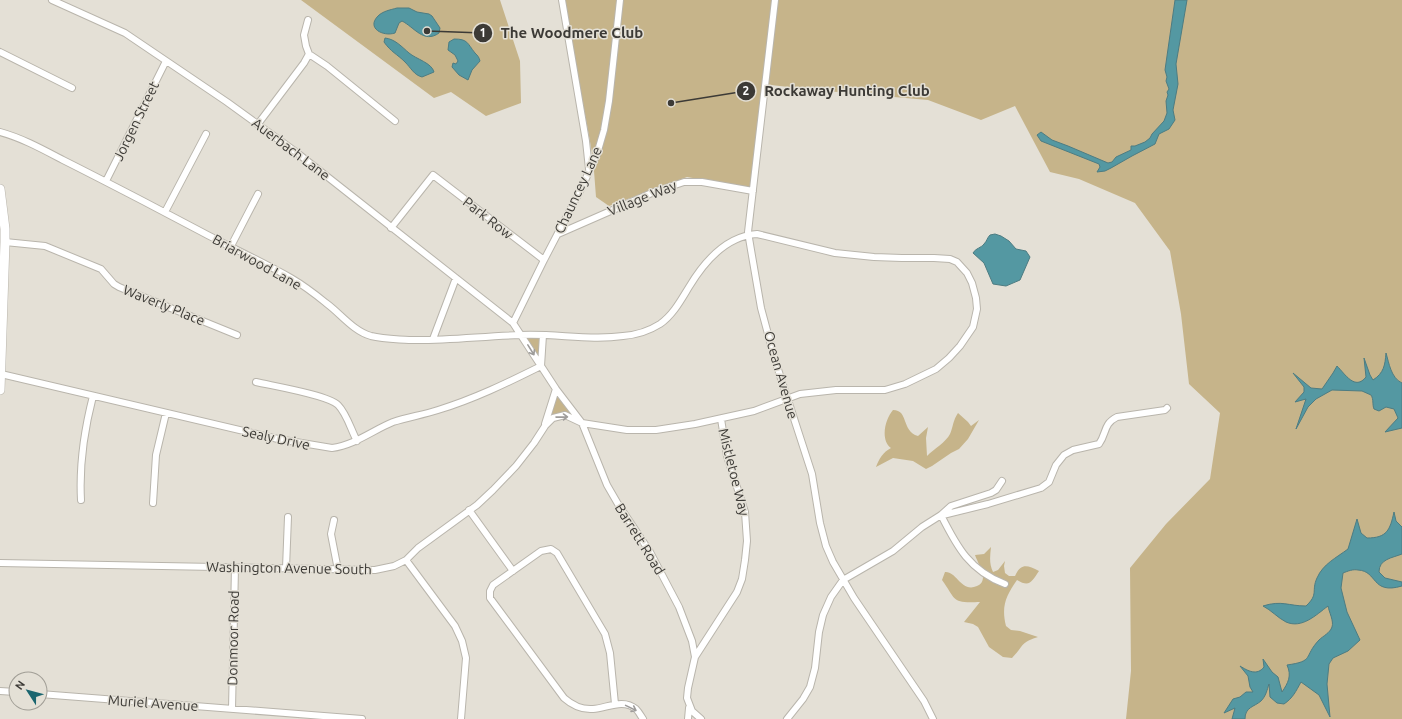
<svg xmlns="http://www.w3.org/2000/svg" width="1402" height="719" viewBox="0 0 1402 719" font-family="Ubuntu,sans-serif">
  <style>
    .green { fill: #c6b48a }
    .water { fill: #5498a2; stroke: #4d7c82 }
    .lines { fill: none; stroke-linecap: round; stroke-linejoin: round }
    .street-casing { stroke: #b9b5ac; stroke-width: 8 }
    .secondary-casing { stroke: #b9b5ac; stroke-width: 10 }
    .street { stroke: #fff; stroke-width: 6 }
    .secondary { stroke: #fff; stroke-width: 9 }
    .oneway { stroke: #9e9c9a }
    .labels { text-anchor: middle; stroke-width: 3; stroke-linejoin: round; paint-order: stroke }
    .street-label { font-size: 14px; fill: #3c3a36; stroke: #e4e0d6 }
    .leader { fill: none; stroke: #3c3a36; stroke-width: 1.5 }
    .callout-dot { fill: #3c3a36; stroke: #e4e0d6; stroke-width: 1.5 }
    .mark-label { font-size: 12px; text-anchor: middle; font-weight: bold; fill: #fff }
    .callout-label { font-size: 15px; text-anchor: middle; font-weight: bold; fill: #3c3a36; stroke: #e4e0d6; stroke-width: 3; stroke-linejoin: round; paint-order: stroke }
  </style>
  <rect width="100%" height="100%" fill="#e4e0d6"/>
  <path class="green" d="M301,0H500L520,61L521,103L486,116L451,92L434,98Z
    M564,0H1402V719H1126L1131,671L1130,568L1166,524L1210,479L1220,413L1189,384L1181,314L1170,251L1135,203L1079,179L1050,172L1015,106L981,120L928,100L815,90L762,84L751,188L687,177L609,206L596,197L593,158Z
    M522,334L543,335L541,366Z
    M556,389L582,423L570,417L549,422Z
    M893,410C909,410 901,431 918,436L928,427L926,438L927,456C934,449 946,442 950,434C953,427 953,420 958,413L968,422L971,426L979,420L968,439L959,449L951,453L932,466L926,469L913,461L893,458L876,467C879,459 883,452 891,448C880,440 885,419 893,410Z
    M991,547C990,556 989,564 993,572L998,570L1005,561L1004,566L1005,573L1009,576H1015C1021,563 1027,565 1039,571C1032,581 1030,588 1017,580C1006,596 1001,606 1006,626L1011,630L1020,631L1038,637C1032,639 1025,641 1021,647C1018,651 1016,654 1012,658L1003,657L989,647L978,627L973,624L964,622L980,602C951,603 957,601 942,580L945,572C957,571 961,593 977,586C990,581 978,564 975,555L984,554Z"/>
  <path class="water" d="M1175,0H1187L1176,64L1178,84L1173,110L1175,120L1169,129L1159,134L1155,144L1132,156L1111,168L1105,171L1097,172L1100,167L1099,164L1041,141L1037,135L1041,132L1052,140L1068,146L1108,163L1112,162L1116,157L1131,150V146H1135L1145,142L1150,138L1152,134L1164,121L1167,113L1166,101L1168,95L1167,92L1169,89L1166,81L1167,77L1165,70Z
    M397,8H409L417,12L429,14L432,16L440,28L439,33C424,44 414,27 402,21L399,23L395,33C383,37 366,28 378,16C383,11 390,10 397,8Z
    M385,38C395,39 402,47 409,53C416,59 432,63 434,72L422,77C414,75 411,68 405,62C397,54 391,52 384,42Z
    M454,39C468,39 467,43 475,53C478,56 479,57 480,61L472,70L468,80L459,75L452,67L453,63L456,64L458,61L455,55L448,50L449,42Z
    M995,234L1001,236L1009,241L1016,249L1026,251L1030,257L1020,280L1006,286L993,284L984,263L973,253C976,248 981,248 984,244C987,241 987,238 990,235Z
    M1386,353C1389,363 1391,378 1402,383V428L1385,432L1398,418L1394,409L1386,407L1379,411L1374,409C1372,404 1374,400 1371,395L1362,391L1332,390L1316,399L1308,407L1296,429L1306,399L1295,402L1304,392V387L1293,373L1311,388L1322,389L1333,373L1337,366C1345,374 1355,391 1366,377L1364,358L1370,375L1373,380C1384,373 1385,365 1386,353Z
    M1394,512L1396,521L1402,527V554C1392,558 1379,559 1379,572L1385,578L1402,582V586C1371,595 1378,571 1358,570C1353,569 1348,571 1343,573L1341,588L1347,612L1360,640L1348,651L1333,658L1329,664L1327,684L1330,717L1319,695L1301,682C1296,691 1293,698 1284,704L1277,703L1270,697L1269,684C1267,690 1266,696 1261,701C1254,707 1245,707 1245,719H1232L1235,708L1224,713L1233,699L1240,697L1246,692H1253L1250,687L1248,676L1240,666C1248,671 1257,676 1264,667L1263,659L1272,672L1278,677L1282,692C1288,683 1292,676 1287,665C1315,661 1303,657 1319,640C1323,636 1330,633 1332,627C1334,621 1329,612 1328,606C1316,615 1302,629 1286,622C1278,618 1271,610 1263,606C1282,600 1288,606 1306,606C1319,594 1311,591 1317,578C1323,564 1336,558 1348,549L1357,519L1361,533L1367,538C1387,538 1390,530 1394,512Z"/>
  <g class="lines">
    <g class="street-casing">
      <path id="street" d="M52,0L125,33L227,102L296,152L513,323L556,389L582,423L607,485L618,504L650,552L679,607L692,641L695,657L688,688L687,698L692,711L701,719
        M562,0L586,141L589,169
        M775,0L748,232L751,250L761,308L775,360L812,474L820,523L826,546L833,562L854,598L924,701L933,719
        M308,20L304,35L306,46L309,54L327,66L395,121
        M0,52L72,88
        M258,124L304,63L309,54
        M0,132C22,138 42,149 63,160C89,173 116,187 143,201C162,211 181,221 200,231C230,247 261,261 291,278C303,285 315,294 326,303C340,313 353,331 371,336C383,339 396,339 409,340C446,341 483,336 520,335C555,333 589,341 623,336C636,335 649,331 660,324C673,315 681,300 689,287C704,262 726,236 757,234L835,253L874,257L902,258H934L950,259L957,262L967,273L972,283L976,298L977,309L973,327L960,346L949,358L936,369L905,384L885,390H836L800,394L754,411L695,424L656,430H627L582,423L565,415L553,418L545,426L534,443L516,466L493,490L477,505L418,548L406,560L394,566L375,570L0,563
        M106,181L166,61
        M165,212L206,134
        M391,228L433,175L544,260
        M558,234L654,192L684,182H702L753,191
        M5,242L45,246L101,269L114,284L119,287L237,335
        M231,246L258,194
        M513,323L544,260L582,187L597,154L604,130L609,101L620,0
        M433,339L456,278
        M541,366L543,335
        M1,374L278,439L332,448C355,445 373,430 393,422C408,417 423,415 438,410C474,399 507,383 541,366
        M256,382C273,386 328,395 338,405C347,414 351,430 357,441
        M545,424L556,389
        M81,500C79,463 84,431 93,396
        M153,503L156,455L166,413
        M469,510L513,571
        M941,515C957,547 970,571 1005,584
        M943,515L988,504L1041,488L1049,482L1056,465L1064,455L1073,450L1099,444C1107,433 1103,424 1117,417L1165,410L1167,408
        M334,520L331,534L338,570
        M406,560L455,626L462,641L466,658L461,719
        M286,568L288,517
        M695,657L737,592L742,579L745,560L747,541L745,512L727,456L721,419
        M0,691L16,692
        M40,694L362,719
        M615,704L610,653L605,634L557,553L551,549L541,551L493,585L490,591V598L564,698C572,705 581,710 593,709C607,708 623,698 636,709C639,712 641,716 643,719
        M232,709L235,567
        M688,719L689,708
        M787,719L803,699L810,687L815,668L819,632L823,615L831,597L843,580L893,551L922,527L941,515L951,506L991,493L996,490L1002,481"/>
    </g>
    <g class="secondary-casing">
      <path id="secondary" d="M0,189L5,229V242L0,390"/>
    </g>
    <use href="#street" class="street"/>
    <use href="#secondary" class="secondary"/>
  </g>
  <defs><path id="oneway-shaft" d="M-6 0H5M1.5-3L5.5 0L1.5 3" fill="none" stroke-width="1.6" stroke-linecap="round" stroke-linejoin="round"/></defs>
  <g class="oneway">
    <use href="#oneway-shaft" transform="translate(531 350) rotate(58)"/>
    <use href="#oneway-shaft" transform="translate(562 417) rotate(-1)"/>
    <use href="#oneway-shaft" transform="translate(631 708) rotate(26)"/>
  </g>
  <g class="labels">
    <g class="street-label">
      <text transform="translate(136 121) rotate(-64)" y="5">Jorgen Street</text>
      <text transform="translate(291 149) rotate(37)" y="5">Auerbach Lane</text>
      <text transform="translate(578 190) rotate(-65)" y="5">Chauncey Lane</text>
      <text transform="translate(642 198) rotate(-22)" y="5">Village Way</text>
      <text transform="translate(488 218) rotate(38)" y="5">Park Row</text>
      <text transform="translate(257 262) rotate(29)" y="5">Briarwood Lane</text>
      <text transform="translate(164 305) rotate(22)" y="5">Waverly Place</text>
      <text transform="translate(781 375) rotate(74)" y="5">Ocean Avenue</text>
      <text transform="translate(276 438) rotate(12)" y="5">Sealy Drive</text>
      <text transform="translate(734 472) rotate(76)" y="5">Mistletoe Way</text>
      <text transform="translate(640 539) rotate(58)" y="5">Barrett Road</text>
      <text transform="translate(289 568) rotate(1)" y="5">Washington Avenue South</text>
      <text transform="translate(233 638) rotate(-89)" y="5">Donmoor Road</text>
      <text transform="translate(153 703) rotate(4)" y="5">Muriel Avenue</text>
    </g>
  </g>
  <path class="leader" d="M427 31L483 33M671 103L746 91"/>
  <g class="callout-dot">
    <circle cx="427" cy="31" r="4"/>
    <circle cx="671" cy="103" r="4"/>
    <circle cx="483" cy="33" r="10"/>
    <circle cx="746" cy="91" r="10"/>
  </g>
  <g class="mark-label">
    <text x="483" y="37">1</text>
    <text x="746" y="95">2</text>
  </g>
  <g class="callout-label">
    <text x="572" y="38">The Woodmere Club</text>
    <text x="847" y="96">Rockaway Hunting Club</text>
  </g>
  <g transform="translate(28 691) rotate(306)"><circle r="19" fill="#e4e0d6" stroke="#a19e96"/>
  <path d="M0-3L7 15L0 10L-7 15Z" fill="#1a656f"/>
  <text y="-6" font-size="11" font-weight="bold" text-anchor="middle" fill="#3c3a36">N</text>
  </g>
</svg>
